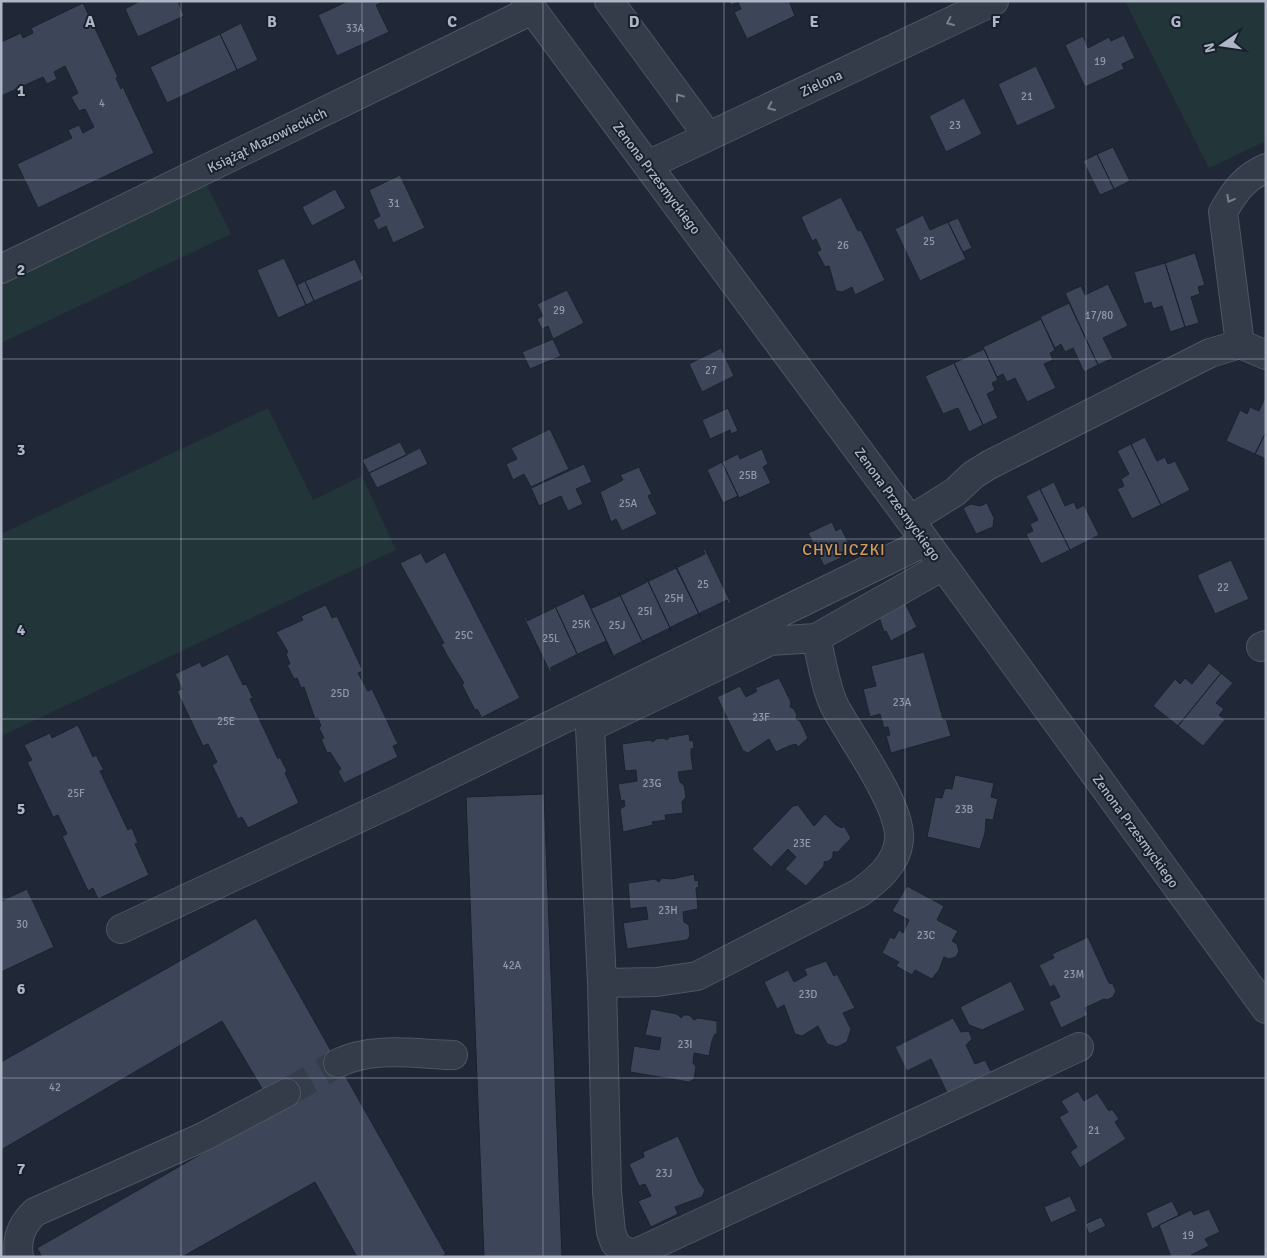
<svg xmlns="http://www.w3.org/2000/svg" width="1267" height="1258" viewBox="0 0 1267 1258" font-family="Signika,sans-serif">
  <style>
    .green { fill: #223539 }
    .building { fill: #3c4658; stroke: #1b222f }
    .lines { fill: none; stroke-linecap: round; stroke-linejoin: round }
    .minor-tunnel { stroke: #353d4d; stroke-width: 28; stroke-dasharray: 28 14; stroke-linecap: butt }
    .minor-casing { stroke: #4e5563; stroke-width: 30 }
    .minor { stroke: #343b49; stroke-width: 28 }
    .oneway { stroke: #777e8d }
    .grid { fill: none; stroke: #aeb5c5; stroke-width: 1; stroke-opacity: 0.55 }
    .labels { text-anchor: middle; stroke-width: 4; stroke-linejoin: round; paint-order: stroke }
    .number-label { font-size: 11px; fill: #9299aa }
    .street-label { font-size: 14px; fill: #aeb5c5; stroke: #19202d }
    .quarter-label { font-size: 16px; letter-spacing: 1px; fill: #d49a5a; stroke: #19202d }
    .grid-label { font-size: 16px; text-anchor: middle; font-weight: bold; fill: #aeb5c5; stroke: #19202d; stroke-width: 4; stroke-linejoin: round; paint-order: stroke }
  </style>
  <rect width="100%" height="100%" fill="#202838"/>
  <path class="green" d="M1125,1H1266V141L1209,168Z
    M204,180L231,234L1,343V277Z
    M268,408L313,500L362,476L396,550L1,736V534Z"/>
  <path class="building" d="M140,1H178L184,16L138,37L125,9Z
    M348,1H380L381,3L376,5L389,32L337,56L318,15Z
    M729,1H789L795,16L747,39L734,12L741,9L738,2L731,5Z
    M83,3L118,77L116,78L121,89L123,87L154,153L38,208L17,164L72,138L68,130L79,125L83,133L94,127L85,109L79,111L71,97L78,93L65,66L54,72L57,79L47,84L43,77L1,96V42L21,33L23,38L33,33L31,28Z
    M241,23L258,60L237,70L220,34Z
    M220,34L237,70L167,103L150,67Z
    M1124,35L1135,58L1122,64L1124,69L1085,87L1065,45L1083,36L1088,48L1109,37L1111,41Z
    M1036,66L1056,108L1017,126L998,84Z
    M964,98L982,134L946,152L929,116Z
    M1113,147L1130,181L1114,189L1097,154Z
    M1097,154L1114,189L1100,195L1083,161Z
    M400,175L425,228L393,243L386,226L378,230L373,220L380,216L369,190Z
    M335,189L346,208L312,226L302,207Z
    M841,197L858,231L861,230L885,280L855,295L852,287L842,292L836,291L829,266L825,267L817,252L821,250L816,239L812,241L801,217Z
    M923,215L930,230L948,222L966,259L920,281L895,229Z
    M958,218L972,248L963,252L948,222Z
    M1195,253L1205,285L1198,287L1200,294L1191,297L1199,323L1185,327L1165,263Z
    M284,258L306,305L278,318L257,270Z
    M355,259L364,279L314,301L305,281Z
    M1165,263L1185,327L1170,332L1162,306L1153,309L1151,302L1144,304L1134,272Z
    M305,281L314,301L306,305L297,285Z
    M1108,284L1128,326L1103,338L1113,358L1098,365L1065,293L1081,286L1085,295Z
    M567,290L584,323L553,339L548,326L542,329L537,319L543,316L537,304Z
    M1069,303L1098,365L1084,372L1073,348L1065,352L1061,344L1055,348L1040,317Z
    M1041,319L1055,350L1050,353L1053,360L1044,364L1056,388L1027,402L1015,378L1007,382L1003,374L997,377L983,347Z
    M553,339L561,356L530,369L522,352Z
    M721,348L734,376L702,392L689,364Z
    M984,349L998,380L992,383L995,390L987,394L998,418L983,425L954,363Z
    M954,363L983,425L969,432L958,408L943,414L925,376Z
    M1266,395V432L1255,454L1226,441L1240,410L1247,414L1250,407L1259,411Z
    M728,408L738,431L731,434L730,430L710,439L702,420Z
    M550,429L569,469L531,487L524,474L513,480L506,464L517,459L511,448Z
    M1266,432V459L1255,454Z
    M1145,437L1157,461L1165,457L1168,464L1175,461L1190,490L1161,505L1131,444Z
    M400,442L407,455L369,473L362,460Z
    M1131,444L1161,505L1132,519L1117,489L1124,486L1121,479L1129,474L1117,451Z
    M420,448L428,464L377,488L369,473Z
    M762,449L768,464L763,467L771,483L739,498L722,462L738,454L740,459Z
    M722,462L738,496L723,503L707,470Z
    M584,464L592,482L576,489L583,504L568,511L561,496L539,506L531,488Z
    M639,467L652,494L648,496L657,514L622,531L616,519L611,522L600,492L623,480L620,475Z
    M1054,482L1065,506L1074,502L1077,509L1084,505L1099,535L1070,550L1040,489Z
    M1040,489L1070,550L1041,564L1026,534L1033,531L1030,524L1038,520L1026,496Z
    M987,503L994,518L993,527L976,534L963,508L971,504L980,506Z
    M832,522L836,531L841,528L853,552L824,566L808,533Z
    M705,549L731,603L729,604L727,600L700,613L701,618L675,564L678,567L705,554L703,550Z
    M445,552L520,698L479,719L481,716L477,709L475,710L462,685L464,683L448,657L441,644L444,643L400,563L421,553L426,563Z
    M1231,560L1249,599L1215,614L1197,575Z
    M674,564L701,618L698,614L671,627L672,632L646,577L649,581L676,568Z
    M646,577L672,632L670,628L643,641L644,645L618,591L621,595L647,582Z
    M581,590H582L615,659L614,660L606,641L578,654L579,658L554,604L556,607L583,594Z
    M582,590L592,608L619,596L618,591L644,645L641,642L615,655V659Z
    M904,601L917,627L891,641L886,631L884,632L878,614Z
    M554,604L579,658L576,655L550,668L552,671L550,672L524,618L526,617L527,621L554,608Z
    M326,605L332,618L337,616L363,671L358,673L368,691L372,689L398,744L393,746L398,757L344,783L338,771L341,769L330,752L327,753L321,739L324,738L319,728L321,726L318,718L315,719L304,687L301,688L297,678L294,679L287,665L290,664L286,654L288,652L276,632L303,620L301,616Z
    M924,652L943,719H946L951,736L891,753L886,736L890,735L888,727L884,728L880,714L870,717L863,689L876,686L871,666Z
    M228,654L243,685L246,684L253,698L250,699L278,759L280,757L287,771L285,773L299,803L248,828L242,817L238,819L212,765L217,762L208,744L203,746L177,691L182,689L175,674L200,662L202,667Z
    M1209,663L1221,673L1178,726L1153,706L1175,679L1180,684L1185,678L1192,684Z
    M1221,673L1233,683L1216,703L1224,709L1219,715L1225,720L1203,746L1178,726Z
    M779,678L791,702L790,707L794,709L797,715L796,719L800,721L808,738L798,747L796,744L789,746L776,752L769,739L748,753L743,751L717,697L740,686L746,697L757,691L755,688Z
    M78,725L93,757L96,755L104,770L100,771L128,830L132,828L138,843L135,844L149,875L98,899L93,888L88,891L62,836L67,834L58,815L53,817L27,762L32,760L24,745L50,733L52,738Z
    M689,734L690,741L693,740L694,748L691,749V755L693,770L678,772L680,782L684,785L686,797L682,802L683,813L665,815L666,820L652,822L653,825L623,832L620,809L625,806L624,800L621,801L618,784L637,781L636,770L625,771L622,744L650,740L653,742L656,739L663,738L667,740L670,737Z
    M955,775L994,783L991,797L998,799L993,820L986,819L985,833L980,849L927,837L935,797L942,798L945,788L952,789Z
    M544,794L562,1257H484L466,797Z
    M798,805L814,826L825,814L836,825L842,828L844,826L851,838L838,852H833V857L829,861L824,862V866L806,886L785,869L796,857L788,849L771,867L752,849L793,806Z
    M694,874L695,881L698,880L699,887L696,888L698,909L683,912L684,922L689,925L690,936L687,940L627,949L623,923L648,919L646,907L630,909L628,883L655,879L659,882L662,878L672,879Z
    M907,886L944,906L937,920L958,931L952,941L957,944L959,951L956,957L949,959L944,957L939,970L932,979L915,970L912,975L896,966L899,962L882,953L890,937L894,939L899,930L903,933L909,920L892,911Z
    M27,889L54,947L1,972V901Z
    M256,918L446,1254L441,1257H357L315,1182L182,1257H42L37,1248L292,1102L264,1092L222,1021L1,1150V1062Z
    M1088,937L1109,983L1113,984L1116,991L1113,997L1107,1000L1104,999L1085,1008L1088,1015L1061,1028L1049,1002L1060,997L1054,985L1050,987L1039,965L1054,958L1052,954Z
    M826,961L834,976L837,974L855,1008L843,1013L851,1029L847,1042L837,1047L827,1044L818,1026L802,1036L795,1034L784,1005L777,1009L764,982L788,970L794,982L807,975L804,969Z
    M1011,981L1025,1010L982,1030L969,1025L960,1007Z
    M651,1009L677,1014L681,1018L684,1015H689L694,1020L698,1018L717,1021V1035L715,1034L712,1041L709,1056L694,1053L693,1063L696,1067L694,1079L689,1082L630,1072L634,1046L659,1050L661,1038L645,1035Z
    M953,1018L961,1032L969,1031L972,1039L966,1045L975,1064L985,1060L994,1077L950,1099L931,1059L907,1071L895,1047Z
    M1078,1091L1084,1101L1097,1093L1109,1111L1112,1109L1119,1119L1115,1122L1126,1139L1080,1168L1070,1152L1077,1147L1059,1117L1068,1112L1061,1101Z
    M678,1136L699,1182L705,1190L702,1197L675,1207L678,1214L651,1227L638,1201L651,1196L645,1184L639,1186L629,1164L644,1157L643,1152Z
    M1070,1196L1077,1211L1051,1223L1044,1207Z
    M1172,1201L1179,1215L1152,1229L1146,1213Z
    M1209,1209L1220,1232L1205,1239L1209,1246L1191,1255L1192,1257H1171L1159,1225L1191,1210L1194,1215Z
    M1101,1217L1106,1226L1089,1234L1085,1224Z"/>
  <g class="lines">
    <path class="minor-tunnel" d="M286,1093L338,1063"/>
    <g class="minor-casing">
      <path id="minor" d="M526,1L910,520L1266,1009
        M609,1L708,136
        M648,165L994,1
        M1,269L532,10
        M1240,344L1223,212C1234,192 1245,177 1266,168
        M910,520L955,492L973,475L989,465L1210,353L1240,344L1266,355
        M816,638L770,641L590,727L602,983L607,1192L611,1232L615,1243L622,1250L634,1254L1079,1047
        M1261,647L1266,645
        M121,929L402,798L925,542
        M602,983L657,982L697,976L859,893C876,881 897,864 899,840C902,806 852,739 835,707C825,687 822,660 816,638L943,566
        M338,1063C374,1046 415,1054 453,1055
        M19,1257C16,1239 21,1225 35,1212L203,1137L286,1093"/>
    </g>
    <use href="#minor" class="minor"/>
  </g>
  <defs><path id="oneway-chevron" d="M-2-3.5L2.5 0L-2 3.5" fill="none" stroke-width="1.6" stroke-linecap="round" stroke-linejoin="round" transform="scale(1.25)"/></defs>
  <g class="oneway">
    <use href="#oneway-chevron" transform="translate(950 22) rotate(155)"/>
    <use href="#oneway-chevron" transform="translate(679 97) rotate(-126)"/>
    <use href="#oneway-chevron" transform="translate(771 107) rotate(155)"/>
    <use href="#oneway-chevron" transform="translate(1230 199) rotate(119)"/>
  </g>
  <path class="grid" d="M181,1V1257M362,1V1257M543,1V1257M724,1V1257M905,1V1257M1086,1V1257M1,180H1266M1,359H1266M1,539H1266M1,719H1266M1,899H1266M1,1078H1266"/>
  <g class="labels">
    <g class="number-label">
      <text x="355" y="32">33A</text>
      <text x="1100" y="65">19</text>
      <text x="1027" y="100">21</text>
      <text x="102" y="107">4</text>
      <text x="955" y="129">23</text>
      <text x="394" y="207">31</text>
      <text x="929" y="245">25</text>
      <text x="843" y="249">26</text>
      <text x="559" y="314">29</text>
      <text x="1099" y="319">17/80</text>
      <text x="711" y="374">27</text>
      <text x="748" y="479">25B</text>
      <text x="628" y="507">25A</text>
      <text x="703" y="588">25</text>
      <text x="1223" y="591">22</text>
      <text x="674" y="602">25H</text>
      <text x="645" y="615">25I</text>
      <text x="581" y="628">25K</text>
      <text x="617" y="629">25J</text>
      <text x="464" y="639">25C</text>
      <text x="551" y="642">25L</text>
      <text x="340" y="697">25D</text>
      <text x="902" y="706">23A</text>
      <text x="761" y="721">23F</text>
      <text x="226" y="725">25E</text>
      <text x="652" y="787">23G</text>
      <text x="76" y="797">25F</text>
      <text x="964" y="813">23B</text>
      <text x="802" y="847">23E</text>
      <text x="668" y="914">23H</text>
      <text x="22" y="928">30</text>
      <text x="926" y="939">23C</text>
      <text x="512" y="969">42A</text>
      <text x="1074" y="978">23M</text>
      <text x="808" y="998">23D</text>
      <text x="685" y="1048">23I</text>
      <text x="55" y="1091">42</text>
      <text x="1094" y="1134">21</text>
      <text x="664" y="1177">23J</text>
      <text x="1188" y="1239">19</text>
    </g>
    <g class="street-label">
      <text transform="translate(821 83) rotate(-25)" y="5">Zielona</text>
      <text transform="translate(267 140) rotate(-26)" y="5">Książąt Mazowieckich</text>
      <text transform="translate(657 178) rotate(53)" y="5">Zenona Przesmyckiego</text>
      <text transform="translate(898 504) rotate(54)" y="5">Zenona Przesmyckiego</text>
      <text transform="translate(1136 831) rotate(54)" y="5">Zenona Przesmyckiego</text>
    </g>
    <g class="quarter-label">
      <text x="844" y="555">CHYLICZKI</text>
    </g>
  </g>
  <g class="grid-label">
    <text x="90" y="27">A</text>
    <text x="272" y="27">B</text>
    <text x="452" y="27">C</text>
    <text x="634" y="27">D</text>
    <text x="814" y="27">E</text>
    <text x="996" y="27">F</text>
    <text x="1176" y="27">G</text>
    <text x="21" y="96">1</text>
    <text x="21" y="275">2</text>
    <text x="21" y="455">3</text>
    <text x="21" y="635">4</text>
    <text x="21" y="814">5</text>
    <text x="21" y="994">6</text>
    <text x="21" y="1174">7</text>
  </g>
  <rect width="1267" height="1258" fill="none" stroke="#aeb5c5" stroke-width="5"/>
  <g transform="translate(1222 45) rotate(257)" stroke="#19202d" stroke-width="4" paint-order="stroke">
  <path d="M0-4L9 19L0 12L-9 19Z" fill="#aeb5c5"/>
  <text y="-8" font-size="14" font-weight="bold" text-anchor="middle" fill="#aeb5c5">N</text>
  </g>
</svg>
